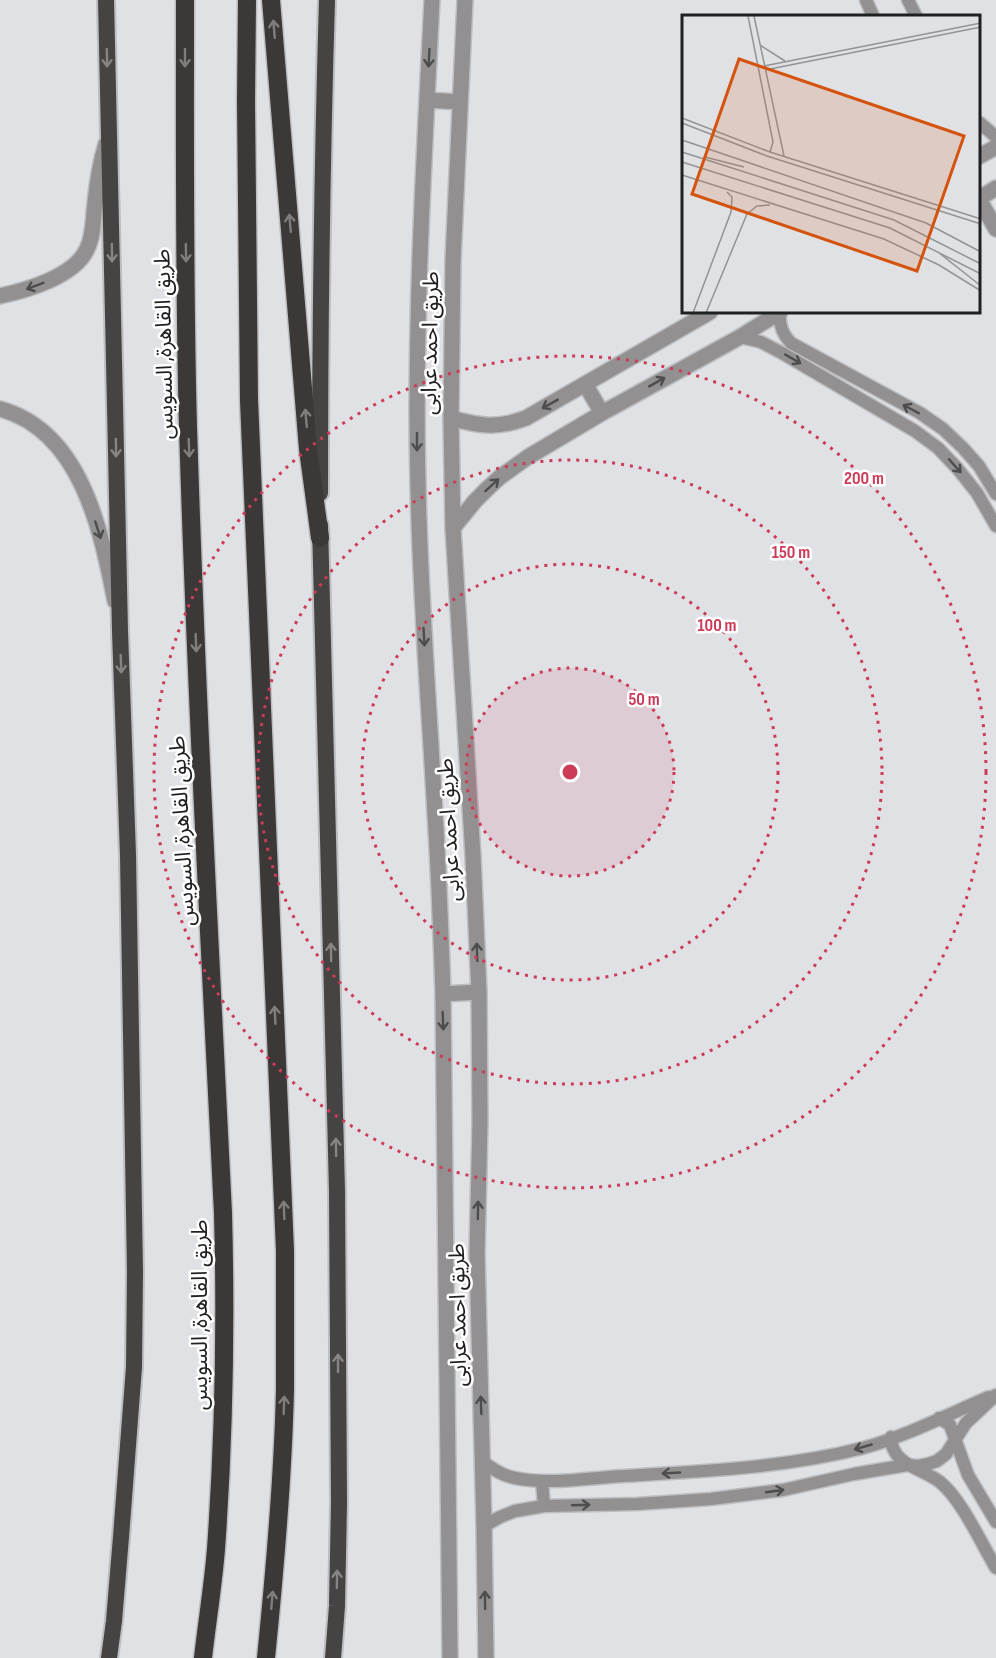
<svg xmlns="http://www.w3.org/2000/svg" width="996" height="1658" viewBox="0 0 996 1658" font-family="'Sofia Sans Condensed','Noto Sans Arabic',sans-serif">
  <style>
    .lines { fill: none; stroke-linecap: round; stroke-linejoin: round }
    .minor-casing { stroke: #bdbec1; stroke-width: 15 }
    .tertiary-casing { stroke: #bdbec1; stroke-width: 18 }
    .trunk-casing { stroke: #bdbec1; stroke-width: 20 }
    .motorway-casing { stroke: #bdbec1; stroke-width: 21 }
    .minor { stroke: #929090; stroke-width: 12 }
    .tertiary { stroke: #929090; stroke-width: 15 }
    .trunk { stroke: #464442; stroke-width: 16 }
    .motorway { stroke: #3b3837; stroke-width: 18 }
    .oneway { stroke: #807e7d }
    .oneway2 { stroke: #878584 }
    .oneway3 { stroke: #4d4d4d }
    .ring { fill: none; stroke: #cc3c59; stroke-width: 3; stroke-dasharray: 3 6 }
    .labels { text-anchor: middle; stroke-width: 5; stroke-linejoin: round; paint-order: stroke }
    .street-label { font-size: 22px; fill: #1f2021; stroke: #fff }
    .inset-road { fill: none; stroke: #939496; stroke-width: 1.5 }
    .view { fill: #d4530e; fill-opacity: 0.15; stroke: #d4530e; stroke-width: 3 }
    .inset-edge { fill: none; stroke: #1f2021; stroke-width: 3 }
    .centre { fill: #cc3c59; stroke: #fff; stroke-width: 3 }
    .ring-label { font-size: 18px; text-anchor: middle; font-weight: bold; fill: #cc3c59; stroke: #fff; stroke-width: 5; stroke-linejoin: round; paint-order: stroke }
  </style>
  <rect width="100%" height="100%" fill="#e0e1e4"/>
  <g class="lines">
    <g class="minor-casing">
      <path id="minor" d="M866,0L873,16
        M908,0L916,16
        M980,123L996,137
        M780,312C779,325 782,334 791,343L920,413L943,429L963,448L979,466L996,494
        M740,337L761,342L782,353L915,431L938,448L957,468L977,493L996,526
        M939,1418L950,1425L968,1475L996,1522
        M891,1437C891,1465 922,1468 940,1482C962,1500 981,1543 996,1568
        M483,1462C493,1469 503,1476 515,1478C550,1485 588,1478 624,1476C704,1471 784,1468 863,1448C904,1437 949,1414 989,1397
        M542,1481L544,1506
        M484,1526L500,1517L515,1511L544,1506L637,1504L711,1499L783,1490L854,1474L907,1465L918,1466L928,1464L937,1461L946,1454L966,1423L996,1395"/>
    </g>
    <g class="tertiary-casing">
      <path id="tertiary" d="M432,0C424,161 414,323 418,484C420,594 429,704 435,814C439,874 441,934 443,994L450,1658
        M465,0L453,260L451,418L453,528L473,856L479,992L480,1122L477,1254L484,1526L486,1658
        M427,100L460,102
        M980,156L996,147
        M980,198L996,188
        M980,201L996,229
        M0,296C28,290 75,276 87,249C94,235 93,218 95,203C97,183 100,163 106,144
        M585,384L602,413
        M0,409C81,431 101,530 115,601
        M451,418C479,426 497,429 526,418L710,312
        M453,528L475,501L487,489L500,477L528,457L602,413L740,337L780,312
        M443,994L479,992"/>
    </g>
    <g class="trunk-casing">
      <path id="trunk" d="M106,0L120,631L128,855L135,1272L134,1367L121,1537L114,1621L109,1658
        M320,493C320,329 322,165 327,0
        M320,525L337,1191L339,1503L337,1606L333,1658"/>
    </g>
    <g class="motorway-casing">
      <path id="motorway" d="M185,0C185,142 184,285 188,427C196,689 210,951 223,1213C226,1325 224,1437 216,1549C213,1586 207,1622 203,1658
        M247,0L246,101L249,400L285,1251C285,1297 285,1343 285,1389C283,1479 275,1569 266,1658
        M271,0L308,449L320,538"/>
    </g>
    <use href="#minor" class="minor"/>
    <use href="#tertiary" class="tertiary"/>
    <use href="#trunk" class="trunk"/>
    <use href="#motorway" class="motorway"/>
  </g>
  <defs><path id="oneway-shaft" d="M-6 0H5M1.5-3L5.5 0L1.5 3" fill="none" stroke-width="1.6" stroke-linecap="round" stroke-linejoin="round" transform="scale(1.5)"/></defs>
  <g class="oneway">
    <use href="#oneway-shaft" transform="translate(274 29) rotate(-95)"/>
    <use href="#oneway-shaft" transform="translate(185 58) rotate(90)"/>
    <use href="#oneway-shaft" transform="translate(290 223) rotate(-95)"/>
    <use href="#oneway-shaft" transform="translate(186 253) rotate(89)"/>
    <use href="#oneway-shaft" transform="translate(306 418) rotate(-95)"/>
    <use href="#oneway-shaft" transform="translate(189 448) rotate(88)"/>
    <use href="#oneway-shaft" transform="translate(196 643) rotate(88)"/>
    <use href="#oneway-shaft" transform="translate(275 1015) rotate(-93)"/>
    <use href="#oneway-shaft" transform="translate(284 1210) rotate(-92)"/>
    <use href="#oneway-shaft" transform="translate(284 1405) rotate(-88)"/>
    <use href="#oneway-shaft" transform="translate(272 1600) rotate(-85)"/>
  </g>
  <g class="oneway2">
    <use href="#oneway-shaft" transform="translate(107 58) rotate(89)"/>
    <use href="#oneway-shaft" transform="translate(112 253) rotate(89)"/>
    <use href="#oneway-shaft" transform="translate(116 448) rotate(89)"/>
    <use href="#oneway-shaft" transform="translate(121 664) rotate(88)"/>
    <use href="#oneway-shaft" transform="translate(331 952) rotate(-91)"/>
    <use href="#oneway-shaft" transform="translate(336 1147) rotate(-91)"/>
    <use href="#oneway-shaft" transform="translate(338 1363) rotate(-90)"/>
    <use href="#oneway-shaft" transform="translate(337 1579) rotate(-89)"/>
  </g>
  <g class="oneway3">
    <use href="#oneway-shaft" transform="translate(429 58) rotate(93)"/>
    <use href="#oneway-shaft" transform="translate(35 286) rotate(159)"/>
    <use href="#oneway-shaft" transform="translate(793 359) rotate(30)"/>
    <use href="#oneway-shaft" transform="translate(657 382) rotate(-29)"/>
    <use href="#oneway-shaft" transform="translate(550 404) rotate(151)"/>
    <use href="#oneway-shaft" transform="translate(911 409) rotate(-152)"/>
    <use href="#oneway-shaft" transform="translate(417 442) rotate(90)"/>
    <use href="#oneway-shaft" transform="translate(955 466) rotate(48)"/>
    <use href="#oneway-shaft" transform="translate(492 485) rotate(-42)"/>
    <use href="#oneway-shaft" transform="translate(98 530) rotate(72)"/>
    <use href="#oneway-shaft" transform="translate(424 637) rotate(87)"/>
    <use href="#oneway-shaft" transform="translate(477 952) rotate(-92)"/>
    <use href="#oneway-shaft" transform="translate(443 1021) rotate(88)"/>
    <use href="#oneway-shaft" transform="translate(478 1210) rotate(-89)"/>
    <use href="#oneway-shaft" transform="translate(481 1405) rotate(-92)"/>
    <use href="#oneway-shaft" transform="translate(863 1447) rotate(164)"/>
    <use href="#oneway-shaft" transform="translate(671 1473) rotate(177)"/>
    <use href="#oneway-shaft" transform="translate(775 1491) rotate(-8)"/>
    <use href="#oneway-shaft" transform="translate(581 1505) rotate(-2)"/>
    <use href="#oneway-shaft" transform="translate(485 1600) rotate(-91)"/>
  </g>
  <circle cx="570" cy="772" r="104" fill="#cc3c59" fill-opacity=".12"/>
  <g class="ring">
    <circle cx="570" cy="772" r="104"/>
    <circle cx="570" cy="772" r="208"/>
    <circle cx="570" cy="772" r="312"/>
    <circle cx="570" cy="772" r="416"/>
  </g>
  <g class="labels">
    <g class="street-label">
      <text transform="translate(429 343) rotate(-89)" y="8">طريق احمد عرابى</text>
      <text transform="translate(163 344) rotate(-91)" y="8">طريق القاهرة, السويس</text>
      <text transform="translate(448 830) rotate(-93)" y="8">طريق احمد عرابى</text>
      <text transform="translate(181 831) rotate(-93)" y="8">طريق القاهرة, السويس</text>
      <text transform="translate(199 1315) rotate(-90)" y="8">طريق القاهرة, السويس</text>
      <text transform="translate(457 1315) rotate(-91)" y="8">طريق احمد عرابى</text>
    </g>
  </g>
  <g transform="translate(682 15)">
    <rect width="298" height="298" fill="#e0e1e4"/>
    <path class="inset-road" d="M66,1L91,127L88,137M72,1L102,141M78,30L103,46M82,51L299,8M83,55L299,12M0,103L88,137L299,204M0,108L85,141L299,209M0,125L244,208L299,237M0,137L212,205L299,249M23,142L62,152M0,147L208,213L299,259M0,160L202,224L257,250L299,276M256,237L299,271M11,298L49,197L50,182L45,177M24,298L65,199L75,191L88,190"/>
    <path class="view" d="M57,44L282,121L235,256L10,179Z"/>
    <rect width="298" height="298" class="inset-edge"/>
  </g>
  <circle cx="570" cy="772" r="9" class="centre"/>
  <g class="ring-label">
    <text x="864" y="484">200 m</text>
    <text x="791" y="558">150 m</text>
    <text x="717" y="631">100 m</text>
    <text x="644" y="705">50 m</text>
  </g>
</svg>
